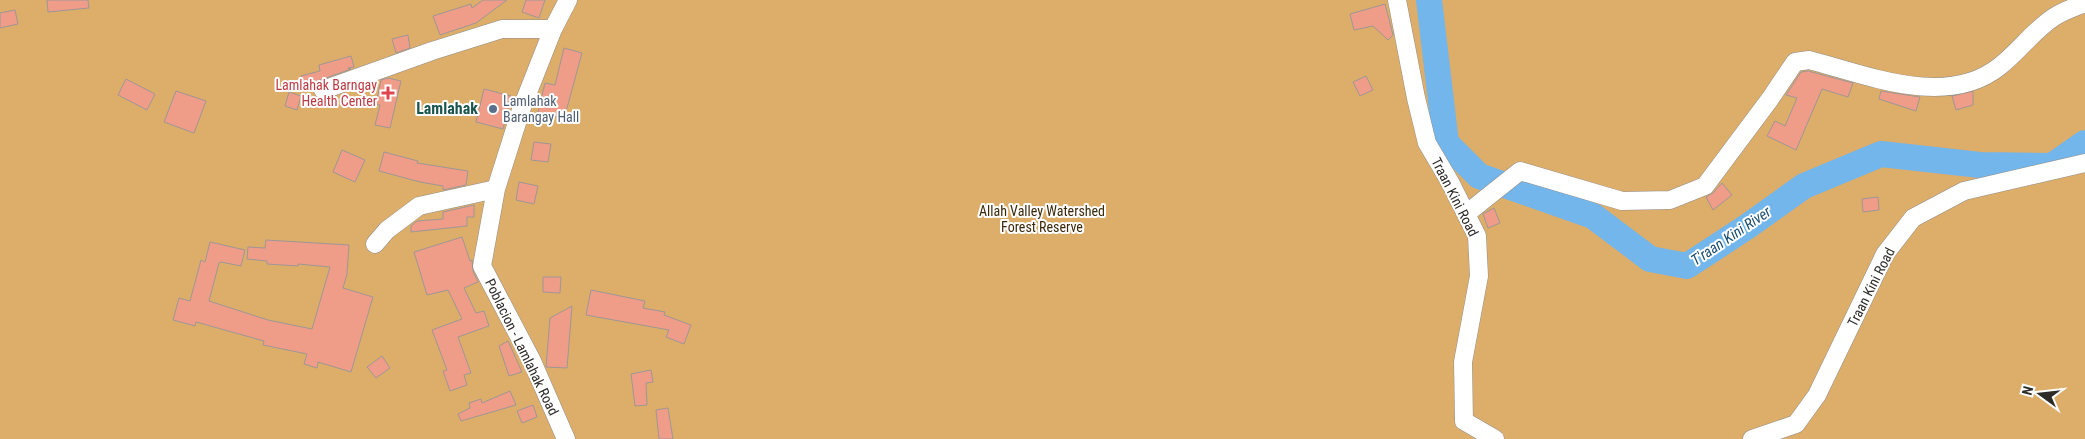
<svg xmlns="http://www.w3.org/2000/svg" width="2085" height="439" viewBox="0 0 2085 439" font-family="'Roboto Condensed',sans-serif">
  <style>
    .green { fill: #ddad6a }
    .lines { fill: none; stroke-linecap: round; stroke-linejoin: round }
    .river { stroke: #73b6eb; stroke-width: 26 }
    .building { fill: #ef9c89; stroke: #9f9795 }
    .street-casing { stroke: #928e88; stroke-width: 19 }
    .street { stroke: #fff; stroke-width: 18 }
    .health-dot { fill: #e0444e; stroke: #fff; stroke-width: 2 }
    .service-dot { fill: #5c6f8a; stroke: #fff; stroke-width: 2 }
    .labels { text-anchor: middle; stroke-width: 4; stroke-linejoin: round; paint-order: stroke }
    .health-label { font-size: 14px; fill: #be3a42; stroke: #fff; text-anchor: end }
    .service-label { font-size: 14px; fill: #4e5e75; stroke: #fff; text-anchor: start }
    .street-label { font-size: 14px; fill: #2c2b28; stroke: #fff }
    .park-label { font-size: 14px; fill: #3d290a; stroke: #fff }
    .water-label { font-size: 15px; font-style: italic; fill: #1a4c70; stroke: #fff }
    .quarter-label { font-size: 16px; font-weight: bold; fill: #1b554f; stroke: #fff }
  </style>
  <rect width="100%" height="100%" fill="#e3dfd9"/>
  <path class="green" d="M0,0H2085V439H0Z"/>
  <g class="lines">
    <path class="river" d="M1429,0L1446,143L1479,176L1593,216L1650,259L1687,266L1748,226L1804,186L1881,154L1980,165L2052,166L2085,143"/>
  </g>
  <path class="building" d="M47,0H88L89,8L48,12Z
    M483,0H507L476,23L440,35L433,16L471,4L472,8Z
    M526,0H545L539,18L522,12Z
    M1385,4L1393,35L1388,40L1373,26L1354,30L1350,14Z
    M15,10L18,24L0,28V13Z
    M408,35L410,48L396,53L392,39Z
    M564,48L582,53L564,119L538,112L545,83L555,85Z
    M351,56L354,67L348,68L351,69L304,86L301,76L320,71L319,65Z
    M1808,71L1853,83L1848,97L1822,89L1796,150L1767,136L1775,121L1785,126L1797,98L1786,95L1801,72Z
    M1366,76L1373,90L1360,96L1353,82Z
    M388,78L401,81L390,128L375,125L380,105L376,104L381,80Z
    M126,79L155,94L147,110L118,95Z
    M484,89L511,96L503,129L476,122Z
    M176,91L206,101L194,133L164,122Z
    M1881,91L1920,97L1916,111L1879,99Z
    M1973,91V105L1956,110L1952,96Z
    M289,92L301,96L297,110L285,106Z
    M534,142L551,144L548,162L531,160Z
    M342,150L365,160L355,182L333,172Z
    M384,152L418,161L417,163L468,171L466,185L443,190V186L420,182L379,171Z
    M519,182L538,186L534,204L516,200Z
    M1722,183L1732,195L1713,210L1706,197L1713,193Z
    M1878,197L1879,210L1863,212L1862,199Z
    M474,205V217H467V226L411,232V226L417,221L443,219V212Z
    M1494,208L1500,223L1488,228L1483,214Z
    M462,237L470,261L472,260L473,271L478,282L464,288L476,313L484,311L489,326L458,337L471,373L464,375L467,385L450,391L443,371L447,370L432,330L462,319L448,290L427,295L414,252Z
    M266,240L349,245L347,274L343,288L373,297L351,372L318,362L317,368L304,364L307,354L263,345L264,341L196,322L195,326L173,320L179,298L190,301L201,260L205,262L210,242L245,250L241,266L221,262L219,263L209,301L268,320L312,329L330,267L298,264V266L267,264V261L247,259L248,247L265,248Z
    M543,277H561L560,293L543,292Z
    M591,290L645,301L643,308L665,312L664,315L691,325L684,344L666,337L669,330L586,315Z
    M572,306L567,368L546,367L550,318Z
    M508,341L522,372L509,376L499,346Z
    M382,356L390,368L376,378L367,367Z
    M651,370L653,382L646,383L647,405L635,406L631,374Z
    M510,391L516,405L461,421L458,414L470,408L469,403L481,399L482,403Z
    M533,405L537,417L522,423L517,411Z
    M668,408L673,439H659L656,410Z"/>
  <g class="lines">
    <g class="street-casing">
      <path id="street" d="M1397,0L1416,98L1427,143L1450,182L1477,236L1479,276L1463,362L1464,421L1495,439
        M323,90L432,51L502,29H553
        M1466,214L1520,171L1622,201L1670,200L1705,186L1770,99L1795,62L1809,60C1867,75 1947,109 2000,66C2019,51 2034,30 2054,17C2063,11 2075,7 2085,3
        M375,244L387,230L419,206L496,189
        M566,439L532,361L482,266L496,189L521,110L553,29L568,0
        M1752,439L1796,424L1817,395L1885,254L1913,218L1964,191L2085,163"/>
    </g>
    <use href="#street" class="street"/>
  </g>
  <path class="health-dot" d="M385.5 85.5h5v5h5v5h-5v5h-5v-5h-5v-5h5z"/>
  <circle class="service-dot" cx="493" cy="109" r="5"/>
  <g class="labels">
    <g class="health-label">
      <text x="377" y="90">Lamlahak Barngay<tspan x="377" dy="16">Health Center</tspan></text>
    </g>
    <g class="service-label">
      <text x="503" y="106">Lamlahak<tspan x="503" dy="16">Barangay Hall</tspan></text>
    </g>
    <g class="street-label">
      <text transform="translate(1455 197) rotate(63)" y="5">Traan Kini Road</text>
      <text transform="translate(1871 287) rotate(-63)" y="5">Traan Kini Road</text>
      <text transform="translate(522 347) rotate(64)" y="5">Poblacion - Lamlahak Road</text>
    </g>
    <g class="park-label">
      <text x="1042" y="216">Allah Valley Watershed<tspan x="1042" dy="16">Forest Reserve</tspan></text>
    </g>
    <g class="water-label">
      <text transform="translate(1731 236) rotate(-34)" y="5">T'raan Kini River</text>
    </g>
    <g class="quarter-label">
      <text x="447" y="114">Lamlahak</text>
    </g>
  </g>
  <g transform="translate(2040 394) rotate(285)" stroke="#ffffff" stroke-width="4" paint-order="stroke">
  <path d="M0-4L9 19L0 12L-9 19Z" fill="#2c2b28"/>
  <text y="-8" font-size="14" font-weight="bold" text-anchor="middle" fill="#2c2b28">N</text>
  </g>
</svg>
